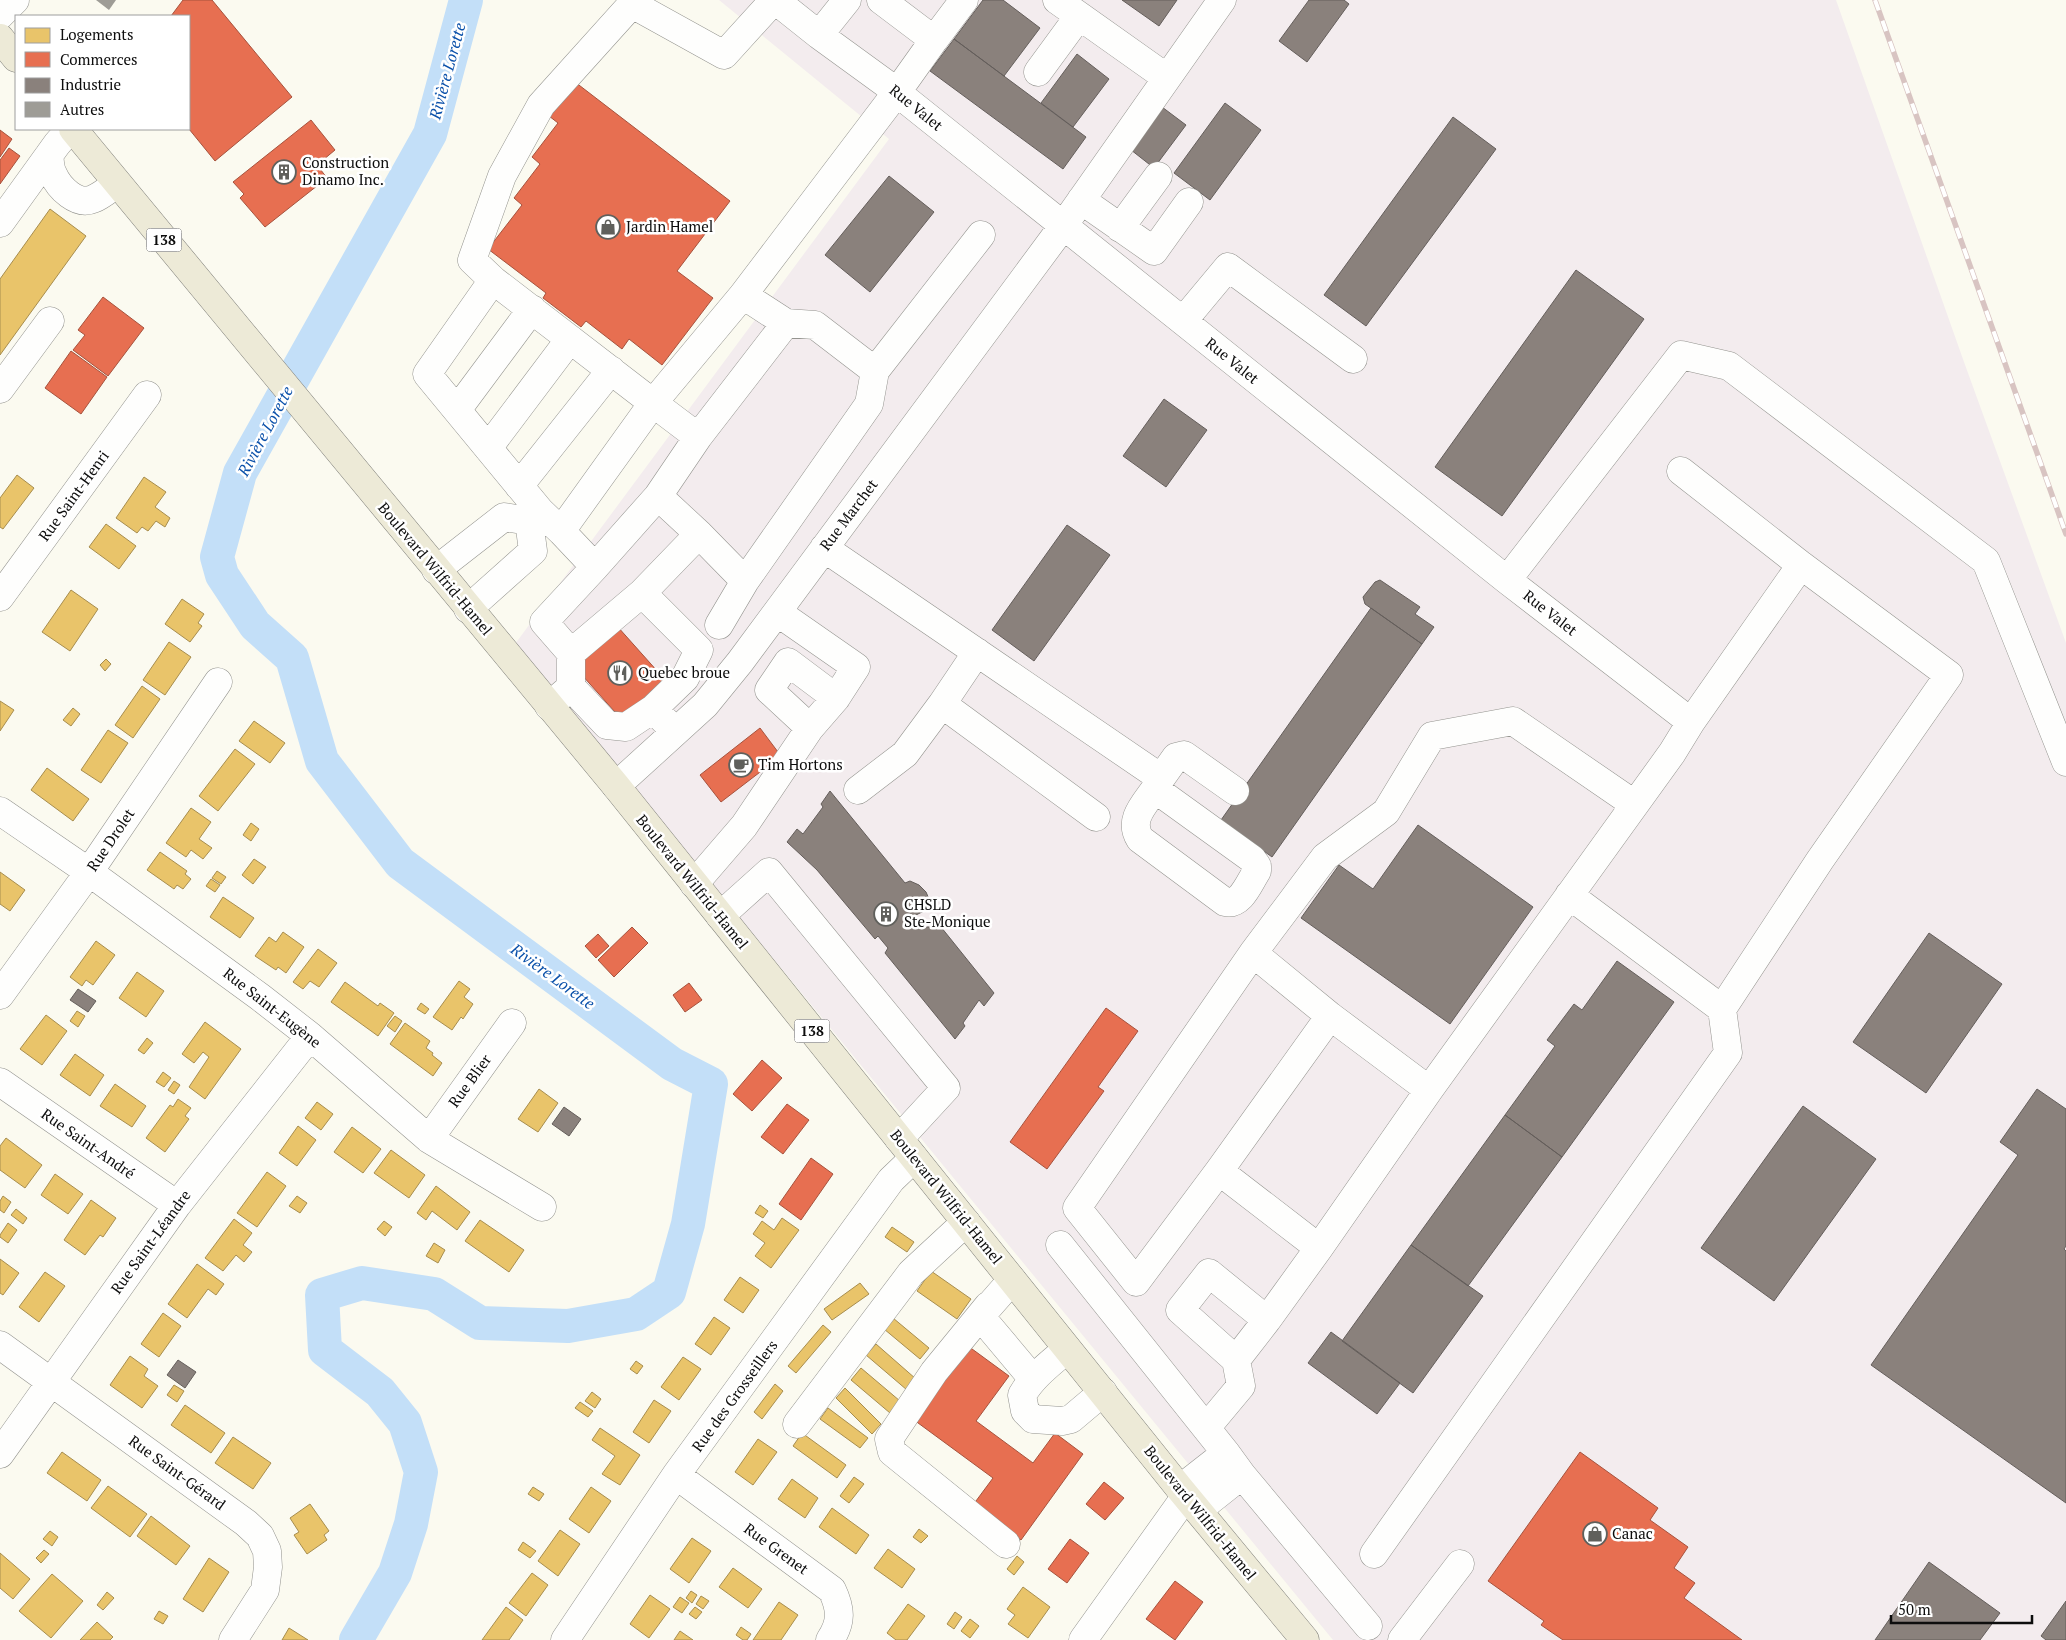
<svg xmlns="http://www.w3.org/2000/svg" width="2066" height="1640" viewBox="0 0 2066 1640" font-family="'PT Serif',serif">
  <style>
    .industrial { fill: #f3ecee }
    .homes { fill: #e9c46a; stroke: #a78d4e }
    .shops { fill: #e76f51; stroke: #a6523d }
    .industry { fill: #8a817c; stroke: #645e5b }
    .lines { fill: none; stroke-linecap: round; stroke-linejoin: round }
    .river { stroke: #c3dff8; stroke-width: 34 }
    .building { fill: #9e9c96 }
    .minor-casing { stroke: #94948f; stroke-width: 29 }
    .major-casing { stroke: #81817c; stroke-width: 29 }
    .minor { stroke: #fefefd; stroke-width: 28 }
    .major { stroke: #edead7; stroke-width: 28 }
    .rail-casing { stroke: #d8c4c2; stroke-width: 5.5 }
    .rail { stroke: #fff; stroke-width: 4; stroke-dasharray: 11; stroke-linecap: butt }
    .labels { text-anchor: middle; stroke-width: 5; stroke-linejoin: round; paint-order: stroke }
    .shield { fill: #fff; stroke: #565656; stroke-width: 1 }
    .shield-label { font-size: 14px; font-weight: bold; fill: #0d0d0d }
    .street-label { font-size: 15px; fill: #0d0d0d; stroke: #fff }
    .poi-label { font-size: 15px; fill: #0d0d0d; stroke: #fff; text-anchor: start }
    .water-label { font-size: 16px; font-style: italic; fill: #0b51aa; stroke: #fff }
  </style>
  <rect width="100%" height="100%" fill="#fbfaf0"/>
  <path class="industrial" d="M719,0H1836L1964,362L2066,643V1640H1333L515,644L889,139Z"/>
  <path class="homes" d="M50,209L86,236L0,355V279Z
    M17,475L34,488L3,529L0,527V498Z
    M144,477L166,492L155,507L170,518L165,527L156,521L148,531L142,527L137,533L116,518Z
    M106,524L136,546L119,569L89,547Z
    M71,590L98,609L70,651L42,632Z
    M182,599L204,614L198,623L202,626L190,642L165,624Z
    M169,642L191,657L165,695L143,680Z
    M106,659L111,664L105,671L100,665Z
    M142,686L160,699L133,738L115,725Z
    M0,701L14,710L0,731Z
    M73,708L80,714L71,726L63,720Z
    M254,721L285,743L270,763L239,741Z
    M108,730L128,743L101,783L81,770Z
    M235,749L255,764L218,811L199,796Z
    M47,768L89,799L73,821L31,790Z
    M191,808L211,822L199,839L212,848L203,859L191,850L186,857L166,843Z
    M251,823L259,829L251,841L243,835Z
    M160,852L187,871L185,874L191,879L183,889L177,885L174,889L147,870Z
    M254,859L266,867L253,884L242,875Z
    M217,871L226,877L221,884L212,878Z
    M0,872L25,890L10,911L0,904Z
    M211,879L220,885L215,892L206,886Z
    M223,897L254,918L240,938L210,917Z
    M283,932L304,947L286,973L278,967L276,970L255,956L269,937L276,942Z
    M96,941L115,955L93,985L86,980L82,986L70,977Z
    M318,949L337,963L319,987L310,981L303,989L293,982Z
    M137,972L164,991L146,1017L119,998Z
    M459,981L470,989L464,997L473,1004L463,1019L461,1017L452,1030L433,1017Z
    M345,982L378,1006L380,1003L394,1013L378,1036L331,1002Z
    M421,1003L429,1009L425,1014L417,1009Z
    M77,1011L85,1016L78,1027L70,1021Z
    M46,1015L67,1031L42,1065L20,1049Z
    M395,1016L402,1021L395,1032L387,1026Z
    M205,1022L241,1049L205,1099L189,1087L209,1057L203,1052L194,1063L182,1054Z
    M405,1023L430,1041L426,1048L433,1053L432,1055L442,1063L433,1076L390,1044Z
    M147,1038L153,1043L144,1054L138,1050Z
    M75,1054L104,1075L90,1096L60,1075Z
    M163,1072L171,1078L164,1087L156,1082Z
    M174,1081L180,1085L174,1094L168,1090Z
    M115,1084L146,1106L132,1127L100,1106Z
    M539,1089L558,1103L538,1132L518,1119Z
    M178,1099L191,1108L185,1116L189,1119L165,1152L146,1138L170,1105L173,1107Z
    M317,1102L333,1114L321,1130L305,1118Z
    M298,1126L316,1140L297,1166L279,1153Z
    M352,1127L381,1149L363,1173L334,1152Z
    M6,1138L42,1165L25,1188L0,1170V1146Z
    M391,1150L425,1175L409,1198L374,1173Z
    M267,1172L286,1186L257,1227L237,1213Z
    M55,1174L83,1194L68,1214L41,1195Z
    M436,1186L470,1212L457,1230L432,1211L426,1220L417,1213Z
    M3,1196L11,1202L4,1213L0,1210V1201Z
    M297,1196L307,1203L300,1213L289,1206Z
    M91,1200L116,1218L103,1237L100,1235L85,1255L64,1240Z
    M760,1205L768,1211L763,1218L755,1213Z
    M16,1209L27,1218L23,1224L11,1215Z
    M782,1218L799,1230L771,1268L755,1256L765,1243L753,1234L762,1221L774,1230Z
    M234,1219L252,1233L243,1245L252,1252L244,1262L236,1255L223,1271L205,1258Z
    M480,1220L524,1250L509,1272L465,1241Z
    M384,1221L392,1227L385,1236L377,1229Z
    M8,1223L17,1230L8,1243L0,1237V1235Z
    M892,1227L914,1242L907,1252L885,1237Z
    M434,1243L445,1250L438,1263L426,1256Z
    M0,1259L19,1273L3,1295L0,1293Z
    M197,1264L224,1284L216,1295L208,1289L187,1318L168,1304Z
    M931,1271L971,1299L957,1319L917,1291Z
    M45,1272L65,1286L39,1322L19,1307Z
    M740,1277L759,1290L743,1313L724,1300Z
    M860,1283L869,1294L832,1320L824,1309Z
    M163,1313L181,1326L159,1357L141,1344Z
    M714,1317L730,1328L711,1355L695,1344Z
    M893,1318L929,1348L920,1359L884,1329Z
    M823,1325L831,1332L796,1373L788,1366Z
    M876,1344L916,1379L907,1390L866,1355Z
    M130,1356L148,1369L144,1376L158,1386L142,1408L110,1385Z
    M683,1357L701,1369L679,1400L661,1387Z
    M636,1361L643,1366L637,1374L630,1369Z
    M861,1368L900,1401L890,1413L851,1380Z
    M775,1384L783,1391L762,1419L754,1412Z
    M174,1385L184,1391L177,1402L167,1395Z
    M845,1388L881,1424L872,1434L836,1398Z
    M592,1392L601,1399L595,1408L585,1401Z
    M654,1400L671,1411L649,1443L633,1432Z
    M580,1402L593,1411L588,1417L575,1408Z
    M185,1405L225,1433L211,1453L171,1425Z
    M828,1408L868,1438L860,1448L820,1419Z
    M600,1428L640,1455L620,1485L602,1474L615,1456L592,1440Z
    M802,1433L846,1465L837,1478L793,1446Z
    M233,1437L271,1463L253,1489L215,1463Z
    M758,1439L777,1452L753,1485L735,1472Z
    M62,1452L101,1480L87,1501L47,1473Z
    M854,1477L864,1484L849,1503L840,1496Z
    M792,1479L818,1498L805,1518L778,1499Z
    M108,1486L147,1514L130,1537L91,1508Z
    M533,1487L544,1494L539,1501L528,1494Z
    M591,1487L611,1501L589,1533L569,1519Z
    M310,1504L329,1531L324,1535L327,1540L307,1554L294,1535L299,1532L290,1518Z
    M832,1508L869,1535L856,1554L819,1527Z
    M151,1516L190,1546L176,1565L137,1536Z
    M919,1529L928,1536L921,1543L913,1537Z
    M560,1530L580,1544L558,1576L538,1561Z
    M50,1531L58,1537L52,1546L43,1539Z
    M692,1538L711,1551L689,1583L670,1569Z
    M523,1542L536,1551L530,1558L518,1550Z
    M888,1549L915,1569L902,1588L874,1568Z
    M44,1550L49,1554L41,1563L36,1558Z
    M0,1553L30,1579L13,1599L0,1588Z
    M1017,1556L1024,1562L1014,1575L1007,1569Z
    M209,1558L229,1572L203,1612L183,1599Z
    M733,1568L762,1589L748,1608L719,1587Z
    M532,1573L548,1585L526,1616L509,1603Z
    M52,1574L83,1601L51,1638L19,1611Z
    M1023,1587L1050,1607L1028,1638L1008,1624L1015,1615L1007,1609Z
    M691,1591L697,1595L692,1603L686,1598Z
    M107,1592L114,1598L103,1610L97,1605Z
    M650,1595L670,1609L649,1638L630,1624Z
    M701,1596L709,1601L703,1609L696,1604Z
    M680,1597L689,1603L682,1613L673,1607Z
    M779,1602L798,1615L781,1640H753Z
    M908,1604L925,1616L907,1640H896L887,1633Z
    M506,1607L523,1620L509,1640H482Z
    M695,1607L702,1612L696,1619L689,1614Z
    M159,1611L168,1616L163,1624L154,1619Z
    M955,1612L962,1617L954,1629L947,1624Z
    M970,1619L979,1626L970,1638L961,1631Z
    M97,1622L113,1637L110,1640H80Z
    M741,1627L751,1634L747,1640H743L736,1635Z
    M289,1628L308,1640H282Z
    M680,1631L693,1640H674Z"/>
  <path class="shops" d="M183,0H212L292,97L215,161L189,129V16H171Z
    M575,82L730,201L677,271L713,298L662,365L629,339L622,349L586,321L581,327L543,298L546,293L488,249L522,205L514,198L540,164L532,157L558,123L549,116Z
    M311,120L335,150L317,165L327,178L265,227L240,198L244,194L233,182Z
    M0,130L12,139L0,157Z
    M9,148L20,156L0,184V160Z
    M103,297L144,328L108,376L73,350L85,335L78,330Z
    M71,351L107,377L81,414L45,388Z
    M617,626L667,682L623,721L573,665Z
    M760,728L781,756L721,802L700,775Z
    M632,927L648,943L614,977L598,960Z
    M598,934L609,946L596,958L585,946Z
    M689,983L702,1000L685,1012L673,995Z
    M1106,1008L1138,1031L1098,1087L1104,1091L1047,1169L1010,1142Z
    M762,1060L782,1078L752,1111L733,1094Z
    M787,1104L809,1120L783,1154L761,1137Z
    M811,1158L833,1174L801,1220L779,1204Z
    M968,1346L1009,1376L976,1421L1033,1463L1055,1433L1083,1454L1021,1540L973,1505L993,1478L914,1420Z
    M1580,1452L1658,1508L1650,1520L1688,1547L1674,1568L1695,1583L1684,1598L1742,1640H1563L1541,1625L1544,1621L1488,1581Z
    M1104,1482L1124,1498L1105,1520L1086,1504Z
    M1070,1539L1089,1553L1067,1583L1048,1569Z
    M1175,1581L1203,1602L1175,1640L1146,1619Z"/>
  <path class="industry" d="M983,0H1003L1040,28L1004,76L954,39Z
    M1122,0H1177L1159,26Z
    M1309,0H1344L1349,4L1307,62L1279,41Z
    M954,39L1086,137L1063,169L930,71Z
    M1077,54L1109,79L1073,127L1041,103Z
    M1225,103L1261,130L1210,200L1174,173Z
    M1158,104L1186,125L1154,168L1126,146Z
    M1453,117L1496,149L1366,326L1324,295Z
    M889,176L934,212L870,292L825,255Z
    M1576,270L1644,319L1502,516L1435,467Z
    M1164,399L1207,430L1166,487L1123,456Z
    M1067,525L1110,555L1034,661L992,630Z
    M1380,580L1420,607L1415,614L1434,627L1422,644L1365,604L1363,597L1375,582Z
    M1371,608L1422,644L1272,857L1221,820Z
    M830,791L905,883L910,881L919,885L926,892L929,899L928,906L924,911L912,917L921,927H941L994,993L984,1006L979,1000L963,1023L965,1026L955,1039L885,953L888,948L878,936L875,939L817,870L787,842L797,829L803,834L823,807L821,804Z
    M1418,825L1533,907L1450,1024L1301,918L1339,865L1373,889Z
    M1929,933L2002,984L1926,1093L1853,1042Z
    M1617,961L1674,1002L1562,1157L1505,1115L1555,1046L1547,1040L1574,1004L1582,1010Z
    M78,989L96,1001L88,1012L70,1000Z
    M2037,1089L2066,1109V1246L2064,1249L2066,1251V1503L1871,1365L2018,1155L2000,1142Z
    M1803,1106L1876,1159L1774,1301L1701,1248Z
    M564,1107L581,1119L569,1136L552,1124Z
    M1505,1115L1562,1157L1468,1286L1411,1245Z
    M1411,1245L1483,1296L1413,1393L1342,1341Z
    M1331,1332L1400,1383L1377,1414L1308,1363Z
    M178,1360L196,1372L185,1388L167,1375Z
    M1929,1562L2000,1613L1980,1640H1875Z
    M2066,1601V1640H2046L2041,1636Z"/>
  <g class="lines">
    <path class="river" d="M356,1640L395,1573L411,1524L421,1472L405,1423L380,1392L325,1350L322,1295L362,1283L434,1294L480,1323L568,1326L636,1314L669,1292L688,1224L711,1084L672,1064L400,863L322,761L292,658L255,625L222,575L217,557L240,473L430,134L466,0"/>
  </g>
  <path class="building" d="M96,0H116L109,10Z"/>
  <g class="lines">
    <g class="minor-casing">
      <path id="minor" d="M775,0L819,35L885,83L1507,580L1691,722
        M881,0L934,40L964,0
        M1057,0L1167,78
        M0,15L15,0
        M819,35L847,0
        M1038,72L1079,16
        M49,155C50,161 50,169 53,174C59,188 77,206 93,199C101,196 109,189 116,184
        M1081,200L1154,251L1189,202
        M0,223L57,144L70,129
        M1120,228L1158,176
        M493,280L472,260L502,176L541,105L632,4L724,55L774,0
        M743,295L897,92L934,40
        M1183,321L1228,267L1353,359
        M786,323L815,325L875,371L981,235
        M0,389L50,321
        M457,410L532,309
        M488,448L570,339
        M1681,471L1801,565
        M519,486L611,370
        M658,496L698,437L653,403L743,295L786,323L698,437
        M529,521L540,511L427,374L493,280L653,403L561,531L540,511
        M824,548L1161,778L1176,757L1184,755L1235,791
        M595,567L658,496L699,534L745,581L719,625
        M436,570L504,517L529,521
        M1507,580L1681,355L1729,366L1986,561L2066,762
        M745,581L869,404L875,371
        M642,593L699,534
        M0,597L147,395
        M468,609L533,551L529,521
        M777,612L856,667L836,698L788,662L769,690L810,728L836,698
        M977,652L942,704L1096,817
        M571,653L642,593L699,650L685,678L653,709
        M571,687L607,725L626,727L653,709L666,722
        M549,706L571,687V653L544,622L595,567L561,531
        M616,786L705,705L740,662L1063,226L1222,0
        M1155,789C1144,805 1128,820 1140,839L1225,902C1241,906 1249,883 1257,871V866L1252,859L1155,789L1161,778
        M858,790L905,754L942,704
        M0,811L89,872L260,997L310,1036L429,1139L542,1207
        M694,884L744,826L810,728
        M720,916L769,872L946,1088L899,1139
        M1253,953L1325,857L1386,812L1432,736L1513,721L1634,804
        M0,995L89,872L218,682
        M0,1082L177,1205
        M429,1139L512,1023
        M1219,1171L1136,1282L1077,1208L1253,953L1330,1016
        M1060,1245L1226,1453
        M1319,1248L1219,1171L1330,1016L1429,1090
        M1012,1280L984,1312L986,1323L1033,1379
        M988,1306L934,1372L889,1439L892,1452L1006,1544
        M0,1345L246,1523L260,1536L267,1551L268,1567L265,1590L233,1640
        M1067,1349C1051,1363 1033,1376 1022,1395L1025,1411L1033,1419L1062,1421L1071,1419L1103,1392
        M1236,1360L1267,1320
        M797,1424L911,1273L966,1222
        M1206,1428L1241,1386L1236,1360L1180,1310L1209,1273L1267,1320L1319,1248L1429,1090L1672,753L1691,722L1801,565L1949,675L1820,860L1722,1009
        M0,1454L177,1205L310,1036
        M676,1475L832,1590C841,1609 842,1622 830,1640
        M1242,1475L1368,1626
        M1180,1489L1226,1453L1242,1475L1198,1510
        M1374,1554L1728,1053L1722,1009L1569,895
        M565,1640L676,1475L891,1180L914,1158
        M1083,1640L1186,1496
        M1402,1640L1460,1564"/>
    </g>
    <g class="major-casing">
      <path id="major" d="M0,38L16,58
        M73,129L616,786L1180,1489L1305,1640"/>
    </g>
    <use href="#minor" class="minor"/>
    <use href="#major" class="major"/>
    <g class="rail-casing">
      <path id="rail" d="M1875,0L2066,534"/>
    </g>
    <use href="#rail" class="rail"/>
  </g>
  <defs>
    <g id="building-ring" transform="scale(1.25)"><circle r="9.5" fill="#fff" stroke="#60605c" stroke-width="1.5"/><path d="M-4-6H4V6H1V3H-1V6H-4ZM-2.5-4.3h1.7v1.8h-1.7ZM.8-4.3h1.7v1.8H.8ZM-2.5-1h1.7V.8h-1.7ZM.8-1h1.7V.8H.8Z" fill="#60605c"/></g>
    <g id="shop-ring" transform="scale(1.25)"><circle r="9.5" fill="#fff" stroke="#60605c" stroke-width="1.5"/><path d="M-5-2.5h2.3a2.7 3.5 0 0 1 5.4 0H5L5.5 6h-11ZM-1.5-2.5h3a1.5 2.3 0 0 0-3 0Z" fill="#60605c"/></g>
    <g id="restaurant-ring" transform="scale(1.25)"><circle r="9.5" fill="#fff" stroke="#60605c" stroke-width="1.5"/><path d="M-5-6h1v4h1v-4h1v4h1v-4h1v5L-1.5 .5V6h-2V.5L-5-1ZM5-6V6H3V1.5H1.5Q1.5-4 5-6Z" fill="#60605c"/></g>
    <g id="cafe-ring" transform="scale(1.25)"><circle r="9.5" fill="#fff" stroke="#60605c" stroke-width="1.5"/><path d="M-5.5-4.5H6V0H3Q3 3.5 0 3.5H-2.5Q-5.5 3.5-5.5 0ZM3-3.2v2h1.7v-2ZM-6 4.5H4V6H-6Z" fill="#60605c"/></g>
  </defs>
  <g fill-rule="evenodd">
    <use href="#building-ring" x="284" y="172"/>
    <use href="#shop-ring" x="608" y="227"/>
    <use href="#restaurant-ring" x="620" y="673"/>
    <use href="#cafe-ring" x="741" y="765"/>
    <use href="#building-ring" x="886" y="914"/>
    <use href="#shop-ring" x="1595" y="1534"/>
  </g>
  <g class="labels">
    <g class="shield">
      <rect x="146.5" y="228.5" width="35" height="23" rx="4"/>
      <rect x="794.5" y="1019.5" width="35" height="23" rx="4"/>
    </g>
    <g class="shield-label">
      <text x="164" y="245">138</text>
      <text x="812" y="1036">138</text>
    </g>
    <g class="street-label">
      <text transform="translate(916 108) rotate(39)" y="5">Rue Valet</text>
      <text transform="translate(1232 361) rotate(39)" y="5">Rue Valet</text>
      <text transform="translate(74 496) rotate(-54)" y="5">Rue Saint-Henri</text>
      <text transform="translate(849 515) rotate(-53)" y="5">Rue Marchet</text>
      <text transform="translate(435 569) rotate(50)" y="5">Boulevard Wilfrid-Hamel</text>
      <text transform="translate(1550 613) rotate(38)" y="5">Rue Valet</text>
      <text transform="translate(111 840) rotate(-56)" y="5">Rue Drolet</text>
      <text transform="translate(692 882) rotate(51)" y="5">Boulevard Wilfrid-Hamel</text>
      <text transform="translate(272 1008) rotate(38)" y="5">Rue Saint-Eugène</text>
      <text transform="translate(470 1081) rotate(-54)" y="5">Rue Blier</text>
      <text transform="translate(88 1144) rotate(35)" y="5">Rue Saint-André</text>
      <text transform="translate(946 1197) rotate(51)" y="5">Boulevard Wilfrid-Hamel</text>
      <text transform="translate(151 1242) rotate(-54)" y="5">Rue Saint-Léandre</text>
      <text transform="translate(735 1396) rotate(-54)" y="5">Rue des Grosseillers</text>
      <text transform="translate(177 1473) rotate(36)" y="5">Rue Saint-Gérard</text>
      <text transform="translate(1200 1513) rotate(51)" y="5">Boulevard Wilfrid-Hamel</text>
      <text transform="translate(776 1549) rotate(36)" y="5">Rue Grenet</text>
    </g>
    <g class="poi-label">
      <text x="302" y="168">Construction<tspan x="302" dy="17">Dinamo Inc.</tspan></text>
      <text x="626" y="232">Jardin Hamel</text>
      <text x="638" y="678">Quebec broue</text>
      <text x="758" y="770">Tim Hortons</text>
      <text x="904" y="910">CHSLD<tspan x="904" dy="17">Ste-Monique</tspan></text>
      <text x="1612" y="1539">Canac</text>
    </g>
    <g class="water-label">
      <text transform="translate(447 71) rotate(-75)" y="6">Rivière Lorette</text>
      <text transform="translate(265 431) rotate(-62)" y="6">Rivière Lorette</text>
      <text transform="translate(553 976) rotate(36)" y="6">Rivière Lorette</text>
    </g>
  </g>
  <rect x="15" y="15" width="175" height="115" fill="#ffffff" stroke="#9e9e9e"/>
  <rect x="25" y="28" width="25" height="15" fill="#e9c46a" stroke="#9e9e9e"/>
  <text x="60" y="40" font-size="15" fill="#0d0d0d">Logements</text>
  <rect x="25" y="52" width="25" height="15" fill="#e76f51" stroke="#9e9e9e"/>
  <text x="60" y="65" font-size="15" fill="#0d0d0d">Commerces</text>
  <rect x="25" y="78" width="25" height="15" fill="#8a817c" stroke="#9e9e9e"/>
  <text x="60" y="90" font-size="15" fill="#0d0d0d">Industrie</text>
  <rect x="25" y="102" width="25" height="15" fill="#9e9c96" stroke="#9e9e9e"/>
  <text x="60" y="115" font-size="15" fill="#0d0d0d">Autres</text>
  <path d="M1891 1615v8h141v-8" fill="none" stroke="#0d0d0d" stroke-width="2.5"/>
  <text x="1898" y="1615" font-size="15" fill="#0d0d0d" stroke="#ffffff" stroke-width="4" paint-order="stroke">50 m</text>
</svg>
